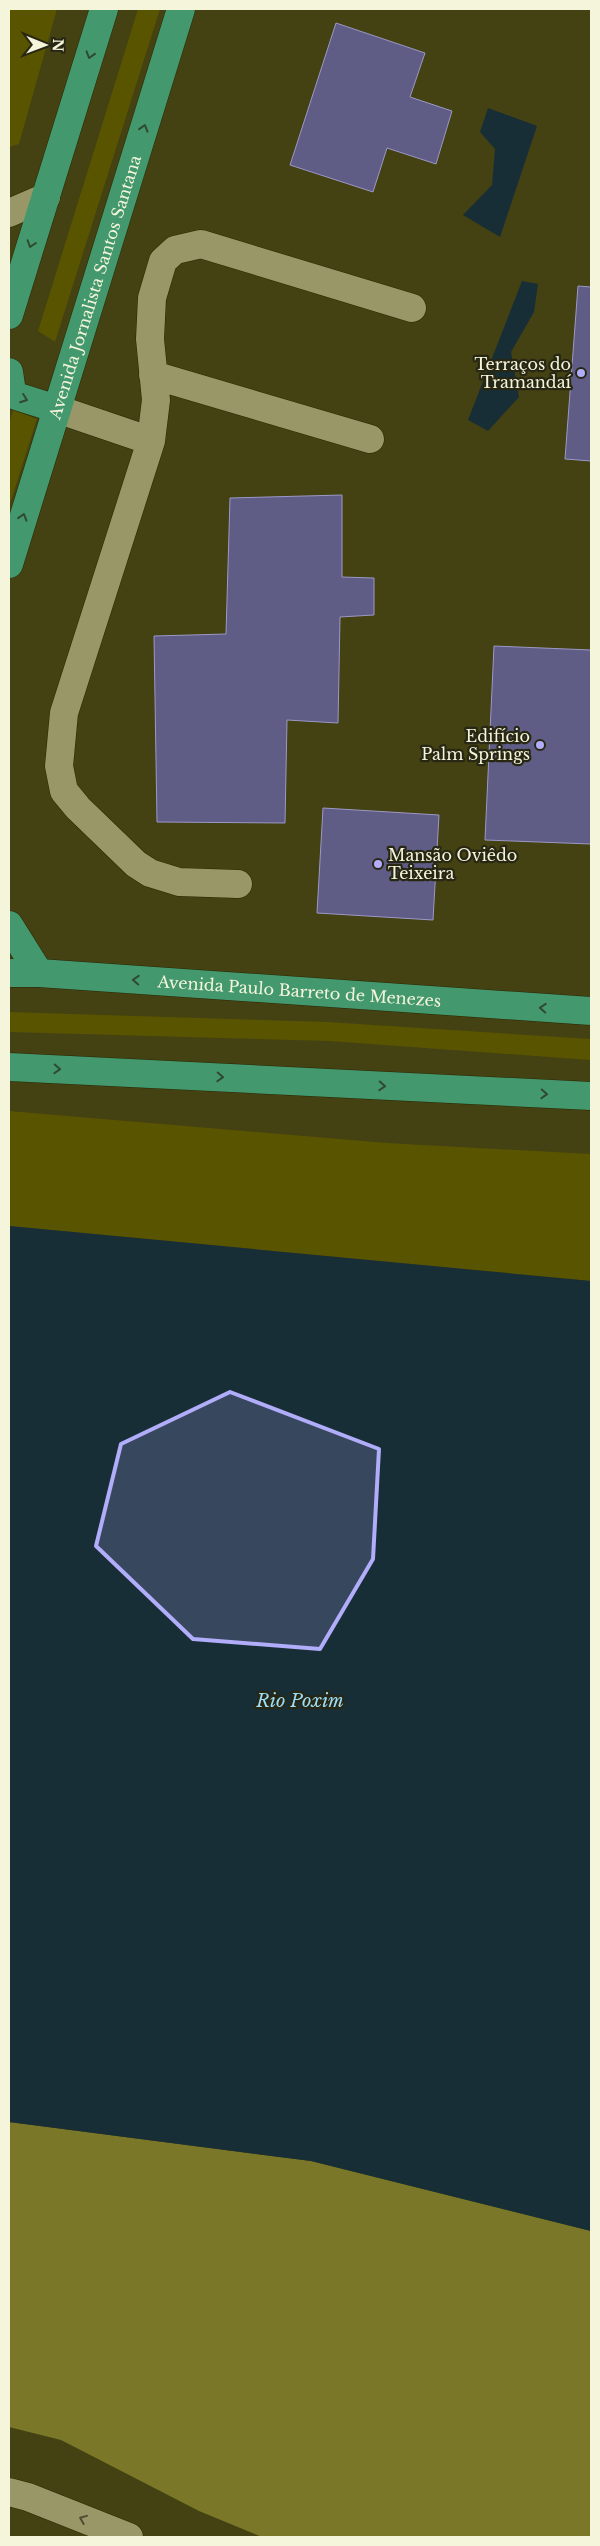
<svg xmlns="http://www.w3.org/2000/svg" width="600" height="2546" viewBox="0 0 600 2546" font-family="'Libre Baskerville',serif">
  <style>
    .green { fill: #595400 }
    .forest { fill: #7b7729 }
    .water { fill: #182e37 }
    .building { fill: #5f5d86; stroke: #9b99c6 }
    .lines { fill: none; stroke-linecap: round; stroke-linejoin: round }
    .minor-casing { stroke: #2a2804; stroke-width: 29 }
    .major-casing { stroke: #2a2804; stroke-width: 29 }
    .minor { stroke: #999767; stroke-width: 28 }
    .major { stroke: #43986d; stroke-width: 28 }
    .oneway { stroke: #30492f }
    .oneway2 { stroke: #504e31 }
    .marked { fill: #b1adfa; fill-opacity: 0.2; stroke: #b1adfa; stroke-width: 4; stroke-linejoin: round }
    .poi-dot { fill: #b1adfa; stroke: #282714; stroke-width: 2 }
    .labels { text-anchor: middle; stroke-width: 4.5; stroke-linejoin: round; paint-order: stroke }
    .street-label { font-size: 16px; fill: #f5f5dc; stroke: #282714 }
    .poi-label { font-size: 16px; fill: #f5f5dc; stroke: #282714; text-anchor: end }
    .water-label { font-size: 18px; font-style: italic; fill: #9addf9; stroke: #282714 }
  </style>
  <rect width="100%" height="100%" fill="#444113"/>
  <path class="green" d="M9,9H57L19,144L9,147Z
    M138,9H160L55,342L38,331Z
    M13,410L37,419L9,507V424Z
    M9,1012L328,1022L591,1039V1060L329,1041L9,1032Z
    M9,1111L387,1143L591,1154V1281L9,1226Z"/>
  <path class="forest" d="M9,2122L311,2161L591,2231V2537H262L199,2511L61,2440L9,2427Z"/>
  <path class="water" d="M488,108L537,126L500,237L463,215L492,185L495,149L480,132Z
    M522,281L538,284L534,312L511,352L519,397L488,431L468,420Z
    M9,1226L591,1281V2231L311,2161L9,2122Z"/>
  <path class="building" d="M336,23L425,53L410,97L452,111L436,164L387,148L373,192L290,165Z
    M578,286L591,287V461L565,459Z
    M342,495V577L374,578V615L340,617L338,723L287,720L285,823L157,822L154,636L226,634L230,498Z
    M494,646L591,650V844L485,840Z
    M323,808L439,815L433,920L317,913Z"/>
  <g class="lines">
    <g class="minor-casing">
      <path id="minor" d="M9,213L46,197
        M153,375L370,439
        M57,409L151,441L64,713L59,766L64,791L78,808L136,864L150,873L179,882L238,884
        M151,441L156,400L150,339L152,298L163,261L175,250L201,244L412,308
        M9,2492L28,2497L129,2537"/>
    </g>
    <g class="major-casing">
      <g id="major">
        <path d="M9,315L104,9"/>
        <path d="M9,372L12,392L16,396L57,409"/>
        <path id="s1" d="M9,564L181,9"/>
        <path d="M9,925L39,973"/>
        <path id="s2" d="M9,973H39L591,1011"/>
        <path d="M9,1067L591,1096"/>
      </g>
    </g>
    <use href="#minor" class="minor"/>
    <use href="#major" class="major"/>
  </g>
  <defs><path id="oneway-chevron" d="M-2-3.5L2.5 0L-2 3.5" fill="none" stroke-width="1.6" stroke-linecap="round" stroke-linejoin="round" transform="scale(1.25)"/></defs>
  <g class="oneway">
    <use href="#oneway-chevron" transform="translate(90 55) rotate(107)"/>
    <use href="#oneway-chevron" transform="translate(144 128) rotate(-73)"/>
    <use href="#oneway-chevron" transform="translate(31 244) rotate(108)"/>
    <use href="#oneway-chevron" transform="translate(24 399) rotate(20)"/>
    <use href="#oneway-chevron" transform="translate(23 517) rotate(-73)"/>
    <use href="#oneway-chevron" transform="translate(136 980) rotate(-176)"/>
    <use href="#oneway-chevron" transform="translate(543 1008) rotate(-176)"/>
    <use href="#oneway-chevron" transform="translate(57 1069) rotate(3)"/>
    <use href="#oneway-chevron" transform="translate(220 1077) rotate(3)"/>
    <use href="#oneway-chevron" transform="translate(382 1086) rotate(3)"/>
    <use href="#oneway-chevron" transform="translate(544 1094) rotate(3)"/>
  </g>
  <use class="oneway2" href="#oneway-chevron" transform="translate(83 2519) rotate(-158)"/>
  <path class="marked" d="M230,1392L379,1449L373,1559L320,1649L193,1639L96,1546L121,1444Z"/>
  <g class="poi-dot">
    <circle cx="581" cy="373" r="5"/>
    <circle cx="540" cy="745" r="5"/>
    <circle cx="378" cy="864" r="5"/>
  </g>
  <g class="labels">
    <g class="street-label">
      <text dy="6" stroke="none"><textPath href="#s1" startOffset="290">Avenida Jornalista Santos Santana</textPath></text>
      <text dy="6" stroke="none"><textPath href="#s2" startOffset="291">Avenida Paulo Barreto de Menezes</textPath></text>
    </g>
    <g class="poi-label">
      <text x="571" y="370">Terraços do<tspan x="571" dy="18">Tramandaí</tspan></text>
      <text x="530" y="742">Edifício<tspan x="530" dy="18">Palm Springs</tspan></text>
      <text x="388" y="861" text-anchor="start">Mansão Oviêdo<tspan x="388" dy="18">Teixeira</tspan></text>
    </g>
    <g class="water-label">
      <text x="300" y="1707">Rio Poxim</text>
    </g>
  </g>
  <rect width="600" height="2546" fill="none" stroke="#f5f5dc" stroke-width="20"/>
  <g transform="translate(45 45) rotate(91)" stroke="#282714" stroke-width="4" paint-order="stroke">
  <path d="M0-4L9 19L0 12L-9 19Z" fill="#f5f5dc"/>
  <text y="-8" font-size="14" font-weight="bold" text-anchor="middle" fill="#f5f5dc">N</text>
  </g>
</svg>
